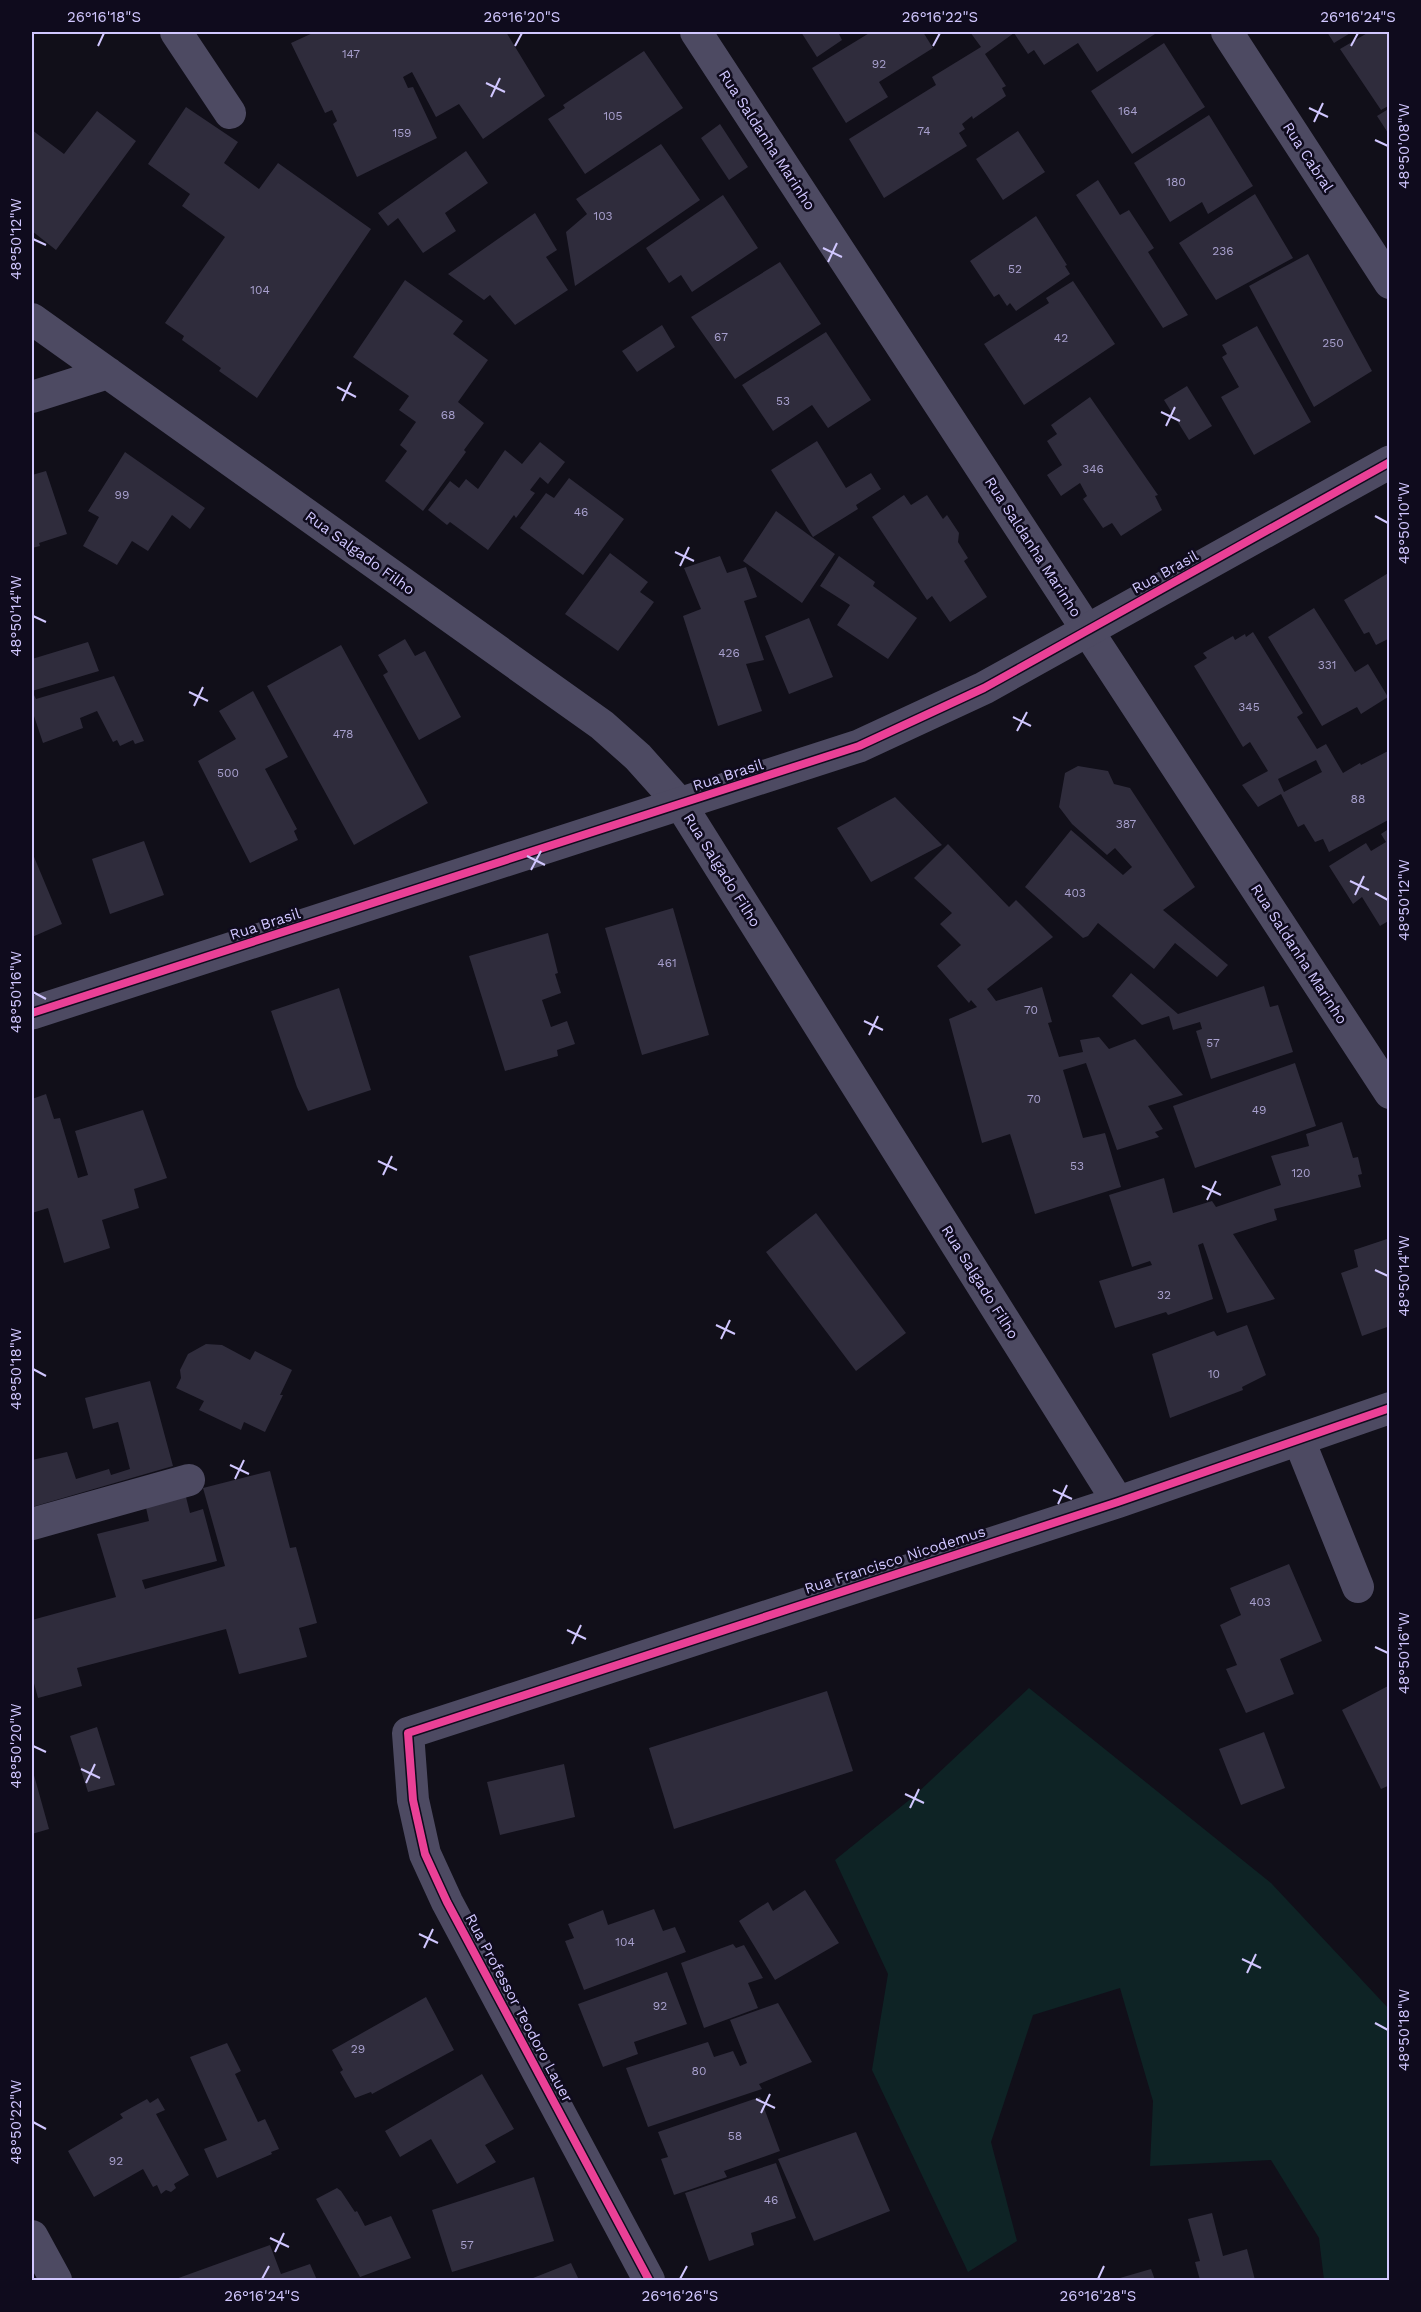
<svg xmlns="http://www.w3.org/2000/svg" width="1421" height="2312" viewBox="0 0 1421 2312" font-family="'Work Sans',sans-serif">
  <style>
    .green { fill: #0e2325 }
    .building { fill: #2f2c3c; fill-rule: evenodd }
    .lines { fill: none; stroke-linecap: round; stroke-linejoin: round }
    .minor { stroke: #4d4a62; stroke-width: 32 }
    .tertiary { stroke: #4d4a62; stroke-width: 33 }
    .cycleway-casing { stroke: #0f0b1d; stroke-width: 11 }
    .cycleway { stroke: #ea4096; stroke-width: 8 }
    .ticks { fill: none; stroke: #d1c7ff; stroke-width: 2 }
    .labels { text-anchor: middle; stroke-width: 5; stroke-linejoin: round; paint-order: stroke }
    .number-label { font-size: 12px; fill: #a8a0ce }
    .street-label { font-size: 15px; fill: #d1c7ff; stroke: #0f0b1d }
    .neatline { fill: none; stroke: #d1c7ff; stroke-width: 2 }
    .ticks-label { font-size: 15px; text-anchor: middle; fill: #d1c7ff }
  </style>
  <rect width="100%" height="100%" fill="#110f19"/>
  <path class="green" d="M1029,1688L1271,1883L1389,2009V2280H1324L1319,2238L1271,2160L1150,2166L1153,2101L1120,1988L1033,2015L991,2142L1017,2241L968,2272L872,2070L888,1974L835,1860L913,1797Z"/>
  <path class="building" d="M315,32H506L545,96L483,139L459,104L436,117L412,72L403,77L408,88L413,87L437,138L357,177L333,124L337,121L332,110L325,113L291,43Z
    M801,32H838L842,40L817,57Z
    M871,32H923L933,48L879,82L888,97L846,123L812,68Z
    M970,32H1158L1097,72L1078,43L1044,65L1034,50L1028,54L1014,33L985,54L1006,86L1002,88L1006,96L973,119L972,116L962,124L965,129L959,133L967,146L884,198L849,139L936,85L932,77L981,47Z
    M1327,32H1352L1334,43Z
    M1369,32H1390V105L1381,110L1340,49Z
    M1164,43L1205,107L1132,154L1091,91Z
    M644,51L683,108L585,174L548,119L565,108L563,105Z
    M186,107L238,142L224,163L259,189L278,163L371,229L257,398L219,371L221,368L182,340L184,336L165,323L225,237L182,206L190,194L148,164Z
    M1390,108V136L1377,116Z
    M97,111L136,141L56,250L32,231V130L64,154Z
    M1209,115L1253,186L1208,214L1202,202L1170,222L1134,163Z
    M720,124L748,167L729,180L701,138Z
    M1018,131L1045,172L1003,200L976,159Z
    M661,144L700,200L575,286L566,232L587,214L576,199Z
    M466,151L488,183L445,213L456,231L423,253L398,218L388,226L378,213Z
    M1098,180L1120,215L1129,210L1154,248L1148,252L1188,315L1163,328L1076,195Z
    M1255,194L1293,258L1216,300L1179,243Z
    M723,195L758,248L692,292L681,275L669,283L646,248Z
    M535,213L557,250L546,257L568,290L515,325L490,295L484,300L448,274Z
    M1036,216L1067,265L1065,266L1070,274L1016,311L1010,303L1007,306L999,294L994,297L970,261Z
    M1308,254L1372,371L1314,407L1249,286Z
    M780,262L821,324L735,379L691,317Z
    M405,280L463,321L453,334L488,360L458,402L484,423L464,450L466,452L423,511L385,481L407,451L400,445L416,422L399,410L409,396L353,357Z
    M1073,281L1115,344L1024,405L984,344L1049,303L1046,298Z
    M662,325L675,347L637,372L622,351Z
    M1257,326L1311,422L1254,455L1221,397L1239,387L1222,357L1227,354L1222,345Z
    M826,332L871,400L828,428L812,405L773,431L742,385Z
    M1187,386L1212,426L1189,440L1164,400Z
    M1090,397L1158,495L1155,496L1162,510L1121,536L1112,523L1103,528L1083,499L1087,496L1080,483L1061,496L1047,475L1062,465L1047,441L1057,434L1051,425Z
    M817,441L846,488L871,473L881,489L856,505L858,509L813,537L771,470Z
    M540,442L565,462L548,484L540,477L530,490L535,493L516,518L514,515L488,550L450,522L447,525L428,510L450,481L459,488L466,479L478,489L505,450L522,464Z
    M125,452L205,508L190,529L172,515L148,551L132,541L117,565L83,546L99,517L88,511Z
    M46,471L67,534L39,543L40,546L32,548V475Z
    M569,478L624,519L583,575L520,528L546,493L554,498Z
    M904,495L911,505L927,495L943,519L947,515L959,533L958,542L968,558L964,561L987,597L950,622L932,596L927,600L872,517Z
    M776,511L835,554L802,603L743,561Z
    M610,553L648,582L640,592L654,602L618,651L565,614Z
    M720,556L727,573L746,567L757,597L744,601L764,660L746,664L762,711L718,726L683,616L701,609L684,568Z
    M839,556L875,582L873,586L917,618L888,659L837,625L850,605L820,586Z
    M1390,572V638L1376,645L1369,632L1364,634L1344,600Z
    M1314,608L1355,672L1368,664L1388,697L1361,714L1357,707L1322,726L1268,637Z
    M809,618L833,677L789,694L765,636Z
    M1253,632L1303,713L1297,717L1317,749L1326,744L1343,773L1360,763L1361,765L1390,750V819L1329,852L1323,839L1315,842L1304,824L1298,827L1281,794L1258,807L1242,785L1268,771L1250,742L1243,747L1194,666L1207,658L1203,653L1233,636L1235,640L1245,634L1246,637ZM1316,760L1322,772L1284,792L1278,779Z
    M405,639L415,656L425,651L461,717L419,740L383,675L388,672L378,655Z
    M88,642L99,671L32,691L36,699L114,676L144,741L135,744L133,740L120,746L117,740L113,742L97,711L80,718L83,728L43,743L32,710V659Z
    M341,645L428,803L354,845L267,686Z
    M253,691L288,757L265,769L297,829L294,831L298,840L250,863L198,761L236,739L219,711Z
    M1078,766L1108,771L1114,784L1130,788L1195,887L1163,910L1228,965L1217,977L1175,943L1154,969L1098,923L1088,936L1083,938L1025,887L1071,830L1123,875L1132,867L1115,848L1107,855L1072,824L1059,807L1065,773Z
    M895,797L942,845L871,882L837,828Z
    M1390,828V920L1380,926L1362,897L1353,904L1329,866L1366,843L1371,851L1386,842L1381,834Z
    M144,841L164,895L110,914L92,859Z
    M948,844L1009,907L1016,900L1053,937L987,989L996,1001L1042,987L1052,1022L1048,1023L1059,1057L1083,1052L1080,1040L1099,1037L1109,1049L1135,1039L1183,1095L1148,1106L1163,1129L1155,1132L1159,1137L1117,1150L1086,1063L1063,1070L1083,1138L1105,1133L1121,1187L1035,1214L1010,1134L982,1143L949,1019L977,1007L971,1000L969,1003L937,966L961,945L940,924L952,913L914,878Z
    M32,852L62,924L32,937Z
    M673,908L709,1035L642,1055L605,928Z
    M548,933L558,973L555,974L561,993L542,1000L551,1027L567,1021L575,1044L557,1050L558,1056L505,1071L469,956Z
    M1131,973L1178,1014L1264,986L1270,1007L1278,1005L1293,1052L1211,1079L1196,1031L1202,1029L1200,1022L1173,1030L1169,1016L1142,1025L1112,996Z
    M339,988L371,1090L308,1111L297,1087L271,1011Z
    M1295,1063L1316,1126L1195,1168L1173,1106Z
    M46,1094L54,1119L60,1118L78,1178L88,1175L75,1131L143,1110L167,1178L134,1189L139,1208L102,1220L110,1248L64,1263L48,1208L32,1213V1099Z
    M1342,1122L1353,1158L1358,1157L1362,1174L1358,1175L1361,1187L1274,1209L1277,1220L1233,1234L1275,1299L1227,1313L1203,1243L1198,1245L1213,1299L1168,1315L1166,1312L1115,1328L1099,1281L1152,1265L1150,1261L1132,1267L1109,1195L1164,1178L1173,1213L1212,1201L1216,1207L1281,1185L1271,1156L1309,1146L1306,1134Z
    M816,1213L906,1333L856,1371L766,1252Z
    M1390,1238V1326L1362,1336L1341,1273L1358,1267L1354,1250Z
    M1247,1325L1266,1375L1242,1387L1243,1390L1170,1418L1152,1354L1214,1331L1217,1336Z
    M206,1344L222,1345L250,1360L255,1351L292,1370L280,1395H283L265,1432L244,1422L241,1430L199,1410L204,1401L176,1388L181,1378L180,1370L188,1354Z
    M150,1381L173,1466L32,1507V1460L67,1452L76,1479L109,1469L111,1475L130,1469L118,1422L93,1429L85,1398Z
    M270,1471L290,1548L296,1547L317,1623L299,1628L307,1657L239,1674L226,1629L77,1668L82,1686L38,1698L32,1676V1620L116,1597L97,1534L149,1521L145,1503L185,1493L190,1513L203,1509L217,1561L142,1580L145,1589L225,1566L203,1488Z
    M1289,1564L1322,1641L1280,1659L1294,1694L1246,1713L1226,1669L1237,1665L1220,1625L1241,1615L1230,1588Z
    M1390,1685V1785L1381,1789L1342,1710Z
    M827,1691L853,1771L674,1829L649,1748Z
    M97,1727L115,1785L88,1792L70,1736Z
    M1264,1732L1285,1788L1241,1805L1219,1749Z
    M564,1764L575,1817L500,1835L487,1782Z
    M32,1768L49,1829L32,1834Z
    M805,1890L839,1943L775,1980L739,1921L768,1902L773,1911Z
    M654,1909L663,1931L675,1927L686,1952L584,1990L565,1941L574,1938L568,1924L603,1910L608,1925Z
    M733,1944L736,1948L744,1945L763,1978L748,1983L758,2008L704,2028L681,1963Z
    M667,1972L687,2024L634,2042L638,2054L603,2067L578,2004Z
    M426,1997L454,2050L372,2094L371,2092L355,2098L340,2072L343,2070L332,2050Z
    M778,2003L812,2062L759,2084L762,2089L648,2127L626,2068L708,2042L714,2057L733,2051L740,2066L747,2063L730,2020Z
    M227,2043L241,2071L235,2074L258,2122L265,2119L279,2149L271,2152L272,2154L217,2178L204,2149L227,2140L190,2057Z
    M482,2074L514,2129L485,2145L496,2162L457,2184L431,2139L400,2157L385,2131Z
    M760,2097L780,2151L724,2171L727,2177L674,2195L661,2159L668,2157L658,2132Z
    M158,2098L165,2110L156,2114L189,2175L174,2184L176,2188L171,2192L166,2190L161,2194L157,2185L153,2187L143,2169L94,2197L68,2151L123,2118L120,2114L147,2099L150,2103Z
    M856,2132L890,2211L814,2241L778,2159Z
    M776,2163L796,2218L751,2233L754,2245L709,2261L685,2193Z
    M534,2177L554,2241L452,2272L432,2210Z
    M337,2188L341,2191L355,2212L357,2211L365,2226L391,2216L411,2258L360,2277L316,2199Z
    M1212,2213L1223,2256L1247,2249L1255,2280H1200L1195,2262L1200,2261L1188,2219Z
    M270,2245L281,2274L310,2264L317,2280H173Z
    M571,2263L579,2280H528Z
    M1151,2269L1155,2280H1113Z"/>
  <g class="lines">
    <path class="minor" d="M176,32L230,113
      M696,32L1390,1093
      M1227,32L1390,283
      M32,319L602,725L638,757L681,805L1118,1502
      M32,397L108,373
      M1299,1440L1358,1587
      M32,1524L189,1480
      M32,2236L56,2280
      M649,2280L447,1902L425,1854L413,1800L408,1733L1118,1502L1390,1408"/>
    <path class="tertiary" d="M32,1013L859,746L984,688L1390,462"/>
    <g class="cycleway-casing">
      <path id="cycleway" d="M32,1013L859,746L984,688L1390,462
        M649,2280L447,1902L425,1854L413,1800L408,1733L1118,1502L1390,1408"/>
    </g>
    <use href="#cycleway" class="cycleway"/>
  </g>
  <path class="ticks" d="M98,46L104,33M515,46L522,33M933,46L940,33M1351,46L1358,33M486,83L505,92M491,97L500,78M1309,108L1328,117M1314,122L1323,103M1375,140L1388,146M33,239L46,245M823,248L842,257M828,262L837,243M337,387L356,397M342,401L351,382M1161,412L1180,421M1166,426L1175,407M1375,516L1388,523M675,552L694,561M680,566L689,547M33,616L46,622M189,692L208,701M194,706L203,687M1013,717L1031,726M1017,731L1027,712M527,856L545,865M531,870L541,851M1350,881L1369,890M1375,893L1388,900M1355,895L1364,876M33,992L46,999M864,1021L883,1030M869,1035L878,1016M378,1161L397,1170M383,1175L392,1156M1202,1186L1221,1195M1207,1200L1216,1181M1375,1270L1388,1276M716,1325L735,1334M721,1339L730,1320M33,1369L46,1376M230,1465L249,1474M235,1479L244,1460M1053,1490L1072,1499M1058,1504L1067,1485M567,1630L586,1639M572,1644L581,1625M1375,1647L1388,1653M33,1746L46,1752M81,1769L100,1778M86,1783L95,1764M905,1794L924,1803M910,1808L919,1789M419,1934L438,1943M424,1948L433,1929M1242,1959L1261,1968M1247,1973L1256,1954M1375,2023L1388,2030M756,2099L775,2108M761,2113L770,2094M33,2122L46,2129M270,2238L289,2247M275,2252L284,2233M262,2279L269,2266M680,2279L687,2266M1098,2279L1104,2266"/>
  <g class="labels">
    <g class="number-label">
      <text x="351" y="58">147</text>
      <text x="879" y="68">92</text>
      <text x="1128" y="115">164</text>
      <text x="613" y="120">105</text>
      <text x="924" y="135">74</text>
      <text x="402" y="137">159</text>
      <text x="1176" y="186">180</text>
      <text x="603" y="220">103</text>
      <text x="1223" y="255">236</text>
      <text x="1015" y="273">52</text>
      <text x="260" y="294">104</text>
      <text x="721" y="341">67</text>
      <text x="1061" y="342">42</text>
      <text x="1333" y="347">250</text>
      <text x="783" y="405">53</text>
      <text x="448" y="419">68</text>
      <text x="1093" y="473">346</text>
      <text x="122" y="499">99</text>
      <text x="581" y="516">46</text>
      <text x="729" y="657">426</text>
      <text x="1327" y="669">331</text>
      <text x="1249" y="711">345</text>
      <text x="343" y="738">478</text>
      <text x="228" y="777">500</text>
      <text x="1358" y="803">88</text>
      <text x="1126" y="828">387</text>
      <text x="1075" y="897">403</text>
      <text x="667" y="967">461</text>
      <text x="1031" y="1014">70</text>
      <text x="1213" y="1047">57</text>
      <text x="1034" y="1103">70</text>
      <text x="1259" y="1114">49</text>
      <text x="1077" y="1170">53</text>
      <text x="1301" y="1177">120</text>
      <text x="1164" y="1299">32</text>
      <text x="1214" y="1378">10</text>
      <text x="1260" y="1606">403</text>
      <text x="625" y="1946">104</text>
      <text x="660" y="2010">92</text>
      <text x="358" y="2053">29</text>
      <text x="699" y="2075">80</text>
      <text x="735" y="2140">58</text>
      <text x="116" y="2165">92</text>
      <text x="771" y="2204">46</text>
      <text x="467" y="2249">57</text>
    </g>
    <g class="street-label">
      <text transform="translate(767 140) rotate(57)" y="5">Rua Saldanha Marinho</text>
      <text transform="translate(1308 157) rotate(57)" y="5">Rua Cabral</text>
      <text transform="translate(1033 547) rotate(57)" y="5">Rua Saldanha Marinho</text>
      <text transform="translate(360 553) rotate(36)" y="5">Rua Salgado Filho</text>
      <text transform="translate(1165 572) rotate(-29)" y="5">Rua Brasil</text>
      <text transform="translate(728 775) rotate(-18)" y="5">Rua Brasil</text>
      <text transform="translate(722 870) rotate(58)" y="5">Rua Salgado Filho</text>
      <text transform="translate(265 924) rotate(-18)" y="5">Rua Brasil</text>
      <text transform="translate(1299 954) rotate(57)" y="5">Rua Saldanha Marinho</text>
      <text transform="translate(980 1282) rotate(58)" y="5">Rua Salgado Filho</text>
      <text transform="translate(895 1560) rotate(-18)" y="5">Rua Francisco Nicodemus</text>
      <text transform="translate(519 2008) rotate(62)" y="5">Rua Professor Teodoro Lauer</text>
    </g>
  </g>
  <rect width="1421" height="2312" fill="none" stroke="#0f0b1d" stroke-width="66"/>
  <rect x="33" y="33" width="1355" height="2246" class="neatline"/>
  <g class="ticks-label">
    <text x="104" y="22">26°16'18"S</text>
    <text x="522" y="22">26°16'20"S</text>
    <text x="940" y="22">26°16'22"S</text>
    <text x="1358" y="22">26°16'24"S</text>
    <text transform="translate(1404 146) rotate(-90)" y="5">48°50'08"W</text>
    <text transform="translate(16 239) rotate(-90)" y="5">48°50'12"W</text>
    <text transform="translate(1404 523) rotate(-90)" y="5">48°50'10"W</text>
    <text transform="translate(16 616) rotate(-90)" y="5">48°50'14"W</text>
    <text transform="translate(1404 900) rotate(-90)" y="5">48°50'12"W</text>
    <text transform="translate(16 992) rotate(-90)" y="5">48°50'16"W</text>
    <text transform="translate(1404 1276) rotate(-90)" y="5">48°50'14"W</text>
    <text transform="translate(16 1369) rotate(-90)" y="5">48°50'18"W</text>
    <text transform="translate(1404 1653) rotate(-90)" y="5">48°50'16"W</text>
    <text transform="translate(16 1746) rotate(-90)" y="5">48°50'20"W</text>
    <text transform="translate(1404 2030) rotate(-90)" y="5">48°50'18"W</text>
    <text transform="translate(16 2122) rotate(-90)" y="5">48°50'22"W</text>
    <text x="262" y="2301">26°16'24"S</text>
    <text x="680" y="2301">26°16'26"S</text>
    <text x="1098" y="2301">26°16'28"S</text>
  </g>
</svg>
